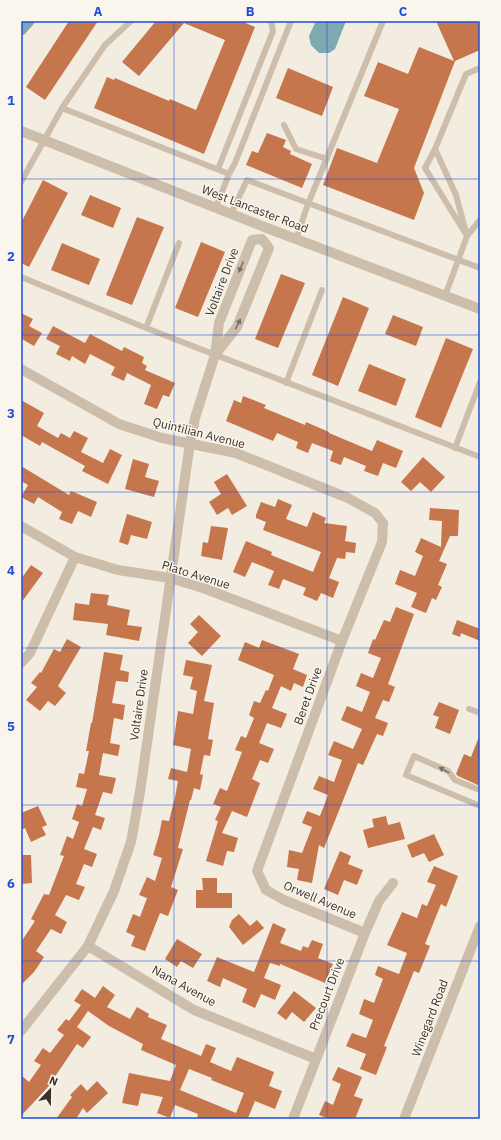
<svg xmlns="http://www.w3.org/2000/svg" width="501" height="1140" viewBox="0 0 501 1140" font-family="'IBM Plex Sans',sans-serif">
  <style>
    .water { fill: #7fa9b0 }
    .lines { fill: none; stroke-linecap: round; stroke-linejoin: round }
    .canal { stroke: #7fa9b0; stroke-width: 11 }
    .building { fill: #c5764c; fill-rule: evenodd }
    .service { stroke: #ccbeab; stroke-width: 6 }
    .minor { stroke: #ccbeab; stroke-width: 10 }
    .tertiary { stroke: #ccbeab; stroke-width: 10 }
    .oneway { fill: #7c7064 }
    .grid { fill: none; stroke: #1d4ed8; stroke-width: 1; stroke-opacity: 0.55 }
    .labels { text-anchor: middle; stroke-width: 3; stroke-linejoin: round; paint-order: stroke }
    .street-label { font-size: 12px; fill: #3a312a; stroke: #faf6ed }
    .neatline { fill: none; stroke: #1d4ed8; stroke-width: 1.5 }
    .grid-label { font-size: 13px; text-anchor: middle; font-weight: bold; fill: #1d4ed8 }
  </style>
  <rect width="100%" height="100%" fill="#f3ece0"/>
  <path class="water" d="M316,21H346L335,49L329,53H319L311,45L309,36Z"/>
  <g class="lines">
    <path class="canal" d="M21,30L29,21"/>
  </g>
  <path class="building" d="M69,21H98L45,100L26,87Z
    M156,21H241L255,27L204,154L94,108L107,77L114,80L115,78L169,101L170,99L196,110L225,40L184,23L139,76L122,62Z
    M436,21H480V50L455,61L414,168L424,193L414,220L323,185L337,148L377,163L399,109L364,96L378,62L408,74L419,47L454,61Z
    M288,68L333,87L322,116L276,98Z
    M267,133L286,140L283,147L291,151L290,154L312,164L302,188L246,165L252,151L258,153Z
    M43,180L68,193L29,267L21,263V223Z
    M90,195L121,208L113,228L81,215Z
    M137,217L164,227L132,305L106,295Z
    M201,242L225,252L198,317L175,308Z
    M62,243L100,259L89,285L51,270Z
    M281,274L305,283L278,348L255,339Z
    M343,297L369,308L338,386L312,375Z
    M21,313L33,319L29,326L42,333L34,346L22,339L21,341Z
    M393,315L423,327L416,346L385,334Z
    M53,326L85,343L90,334L122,351L124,347L144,357L142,363L147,366L145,370L175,383L169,397L163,395L157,409L144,404L151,385L127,373L124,381L111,375L115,367L90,354L85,364L72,356L70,361L56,354L60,346L46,339Z
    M446,338L473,349L441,428L415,417Z
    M369,364L406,379L396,406L358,391Z
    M243,396L266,405L264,408L305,425L306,422L329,432V433L372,451L377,440L403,451L396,468L383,463L378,476L364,471L366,466L344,457L341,465L330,461L333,451L312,443L308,453L296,448L298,442L277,433L273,441L226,421L234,400L241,403Z
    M21,400L44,413L37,426L58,438L61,433L70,438L74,431L88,438L81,452L103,463L110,449L122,455L108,484L82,471L85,466L42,442L40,446L21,435Z
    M423,457L445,477L431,492L420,482L411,491L401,482Z
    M133,459L149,464L145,477L159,481L154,497L125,489Z
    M21,466L69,495L71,491L97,502L91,517L78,511L72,524L59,519L62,512L38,497L34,504L21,497L28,485L21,481Z
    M227,474L247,506L232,515L228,508L217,515L209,502L221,494L214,482Z
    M278,499L292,505L286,519L307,527L313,512L326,518L324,523L347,526L345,541L356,543L355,553L346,552L345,559L337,558L329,578L339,582L333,598L321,593L317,601L303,595L306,588L283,579L279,589L268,585L274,571L252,562L245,577L233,572L246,541L272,552L271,555L313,572L321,552L263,530L266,522L256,518V515L261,502L275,507Z
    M430,508L459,510L458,536H450L439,561L447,564L438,585L442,587L436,600L432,598L426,613L411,607L417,593L395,584L400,570L415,576L423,556L415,552L421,538L441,547L442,521L429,520Z
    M127,514L152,522L147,539L131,535L128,545L119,542Z
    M211,526L228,528L222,560L201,556L203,542L208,543Z
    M31,565L43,573L21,603V579Z
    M91,593L109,595L107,605L130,610L127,625L142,627L139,641L106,635L108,624L73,620L75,603L89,605Z
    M396,607L414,614L388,684L395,687L389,702L383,700L375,718L388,723L383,736L377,734L363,765L358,763L324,848L319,845L312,883L297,880L299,869L287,867L289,850L302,853L312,827L302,823L307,811L320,816L328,795L313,789L319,776L334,782L342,760L328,755L334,741L353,749L362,729L341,720L347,706L362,712L370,692L356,686L361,673L373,678L381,658L368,653L373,639L375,640L384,620L390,622Z
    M199,615L221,636L202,656L188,643L198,632L190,624Z
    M457,620L480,629V641L461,633L460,637L452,634Z
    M67,639L81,647L58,686L66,693L55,706L48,701L40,711L26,700L37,687L31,683L40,672L41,673L54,649L60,652Z
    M262,640L299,654L293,669L307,675L303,687L294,683L291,691L281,686L272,708L287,714L281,728L267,723L259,743L274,749L268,763L260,760L252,779L260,783L247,817L232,811L222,833L238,838L234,852L227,851L223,866L206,861L218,821L215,820L221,807L213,804L220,788L227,791L242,752L235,750L241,736L246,738L254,718L249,715L254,701L260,703L266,690L268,691L274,675L238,660L245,642L259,648Z
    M104,652L123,655L120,670L129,672L128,682L116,681L112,703L125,705L123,720L114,718L110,743L120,745L118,756L103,753L99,775L116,778L112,794L103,792L95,815L105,818L101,830L93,827L84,849L97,854L92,867L84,864L76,884L85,887L79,900L66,895L55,915L67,922L61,934L51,929L36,951L44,957L34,972L21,985V942L35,921L31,919L44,894L49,895L64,856L60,855L67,836L73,839L79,822L72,819L77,804L82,806L87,789L76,787L79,773L84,774L89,751H86L91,723H92Z
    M186,660L212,665L204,701L214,703L208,739L213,740L210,756L204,755L200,774L203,775L200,790L194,788L191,800H190L178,848L183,849L171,887L178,890L168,916L160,913L145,951L131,946L135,936L126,932L133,914L140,917L147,898L139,895L147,877L155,881L162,858L153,855L159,835L162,820L169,821L175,797L178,781L168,779L171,768L187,772L191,749L173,745L178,711L193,714L197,691L190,689L193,677L183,675Z
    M439,702L459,710L450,734L435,728L439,717L433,715Z
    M480,734V786L458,776L456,774L464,754L471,757Z
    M38,806L47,825L42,827L46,835L31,842L25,828L21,830V813Z
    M386,816L388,825L400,822L405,839L368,848L363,830L374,827L372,819Z
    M434,834L444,855L429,862L424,853L412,858L407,845Z
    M340,851L351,856L348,864L363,870L357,885L344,880L338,895L324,889Z
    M21,855H31L32,883L21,884Z
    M434,866L458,876L446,907L441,904L425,944L430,946L419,973L414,971L384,1046L387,1047L376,1075L360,1069L366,1054L346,1046L352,1033L366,1038L373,1020L359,1014L364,999L374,1003L383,979L375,975L378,966L399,974L407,953L387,945L402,912L417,918L422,904L427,906L436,885L427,882Z
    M202,878H217V893H232V908H196V890H203Z
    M239,914L250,926L257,920L264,928L243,945L229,927L232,920Z
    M273,923L286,929L280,943L301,951L303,946L308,948L312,940L323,944L318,958L333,964L325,983L280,964V966L270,963L264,978L281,985L275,1000L261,994L255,1008L242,1002L247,989L223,978L220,987L207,981L217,957L254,972Z
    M177,939L202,954L193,968L181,961L177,967L165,959Z
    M103,986L115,995L107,1007L130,1019L137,1007L149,1014L148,1017L167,1025L161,1039L201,1056L206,1044L216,1048L210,1062L231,1071L237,1057L274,1072L269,1086L282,1091L275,1109L255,1101L248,1118L250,1119H197L198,1114L175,1105L170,1118L157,1113L163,1097L141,1093L138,1106L122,1103L129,1073L170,1081L176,1065L141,1050L143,1044L109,1026L88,1011L77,1027L91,1037L83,1048L77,1044L48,1087L21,1116V1075L29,1082L41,1065L34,1061L43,1048L50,1053L64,1035L57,1030L66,1019L69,1021L81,1005L74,1001L82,989L95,998ZM189,1069L212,1078L211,1080L244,1093L236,1113L180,1090Z
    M294,991L316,1008L304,1022L292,1012L286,1020L277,1013Z
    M338,1067L362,1077L354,1096L363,1099L355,1119H330L319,1115L325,1101L333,1105L341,1084L332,1080Z
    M97,1081L108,1093L87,1113L83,1108L76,1119H56L72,1097L70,1095L81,1084L87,1091Z"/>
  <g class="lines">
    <path class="service" d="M62,108L229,174
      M284,125L296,149L327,159
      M435,149L425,168L467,236L480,220
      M218,169L273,31L271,21
      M21,182L62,108L105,45L131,21
      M216,207L229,174L235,163L291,21
      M231,214L247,180L480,268
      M296,239L308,204L383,21
      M21,277L146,328L480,457
      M445,296L467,236L456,195L435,149L466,74L480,68
      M146,328L179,243
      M286,383L322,290
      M455,448L480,382
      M469,709L480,713
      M477,789L455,780L448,771L414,756L406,775L480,806"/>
    <path class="minor" d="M21,369L119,424L162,438L236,453L348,498L375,513L383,523L382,542L342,641L257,871L266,890L284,900L365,933
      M21,526L75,557L118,570L170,578L203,588L342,641
      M21,663L30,653L75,557
      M88,946L194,1010L316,1059
      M293,1119L365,933L379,901L393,883"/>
    <path class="tertiary" d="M21,131L267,228L480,309
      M215,355L237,327L269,248L262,239
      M21,1031L88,946L114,891L131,842L140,792L190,443L195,418L215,355L219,323L252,240L262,239
      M404,1119L480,926"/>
  </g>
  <defs><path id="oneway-solid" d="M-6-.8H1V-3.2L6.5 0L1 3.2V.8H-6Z"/></defs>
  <g class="oneway">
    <use href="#oneway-solid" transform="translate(241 267) rotate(113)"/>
    <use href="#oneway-solid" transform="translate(238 324) rotate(-64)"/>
    <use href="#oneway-solid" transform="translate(444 770) rotate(-151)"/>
  </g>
  <path class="grid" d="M174,21V1119M327,21V1119M21,179H480M21,335H480M21,492H480M21,648H480M21,805H480M21,961H480"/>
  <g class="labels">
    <g class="street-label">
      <text transform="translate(255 209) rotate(21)" y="4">West Lancaster Road</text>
      <text transform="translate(222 282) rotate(-69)" y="4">Voltaire Drive</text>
      <text transform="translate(199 433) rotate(14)" y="4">Quintilian Avenue</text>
      <text transform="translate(196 575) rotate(17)" y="4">Plato Avenue</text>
      <text transform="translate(308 696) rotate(-70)" y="4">Beret Drive</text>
      <text transform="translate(139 705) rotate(-82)" y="4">Voltaire Drive</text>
      <text transform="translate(320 900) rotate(23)" y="4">Orwell Avenue</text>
      <text transform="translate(184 986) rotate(29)" y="4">Nana Avenue</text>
      <text transform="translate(327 994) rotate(-69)" y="4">Precourt Drive</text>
      <text transform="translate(430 1018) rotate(-69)" y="4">Winegard Road</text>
    </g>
  </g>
  <rect width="501" height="1140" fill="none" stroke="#faf6ed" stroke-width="44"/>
  <g transform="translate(50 1090) rotate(22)" stroke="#faf6ed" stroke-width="3" paint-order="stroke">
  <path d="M0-3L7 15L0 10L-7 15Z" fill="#3a312a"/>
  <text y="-6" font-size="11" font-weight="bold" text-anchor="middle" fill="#3a312a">N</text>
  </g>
  <rect x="22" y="22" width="457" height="1096" class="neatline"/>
  <g class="grid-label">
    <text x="98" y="16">A</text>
    <text x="250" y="16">B</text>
    <text x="403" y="16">C</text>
    <text x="11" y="105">1</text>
    <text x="11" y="261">2</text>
    <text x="11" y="418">3</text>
    <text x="11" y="575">4</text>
    <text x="11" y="731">5</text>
    <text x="11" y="888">6</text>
    <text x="11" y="1044">7</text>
  </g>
</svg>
